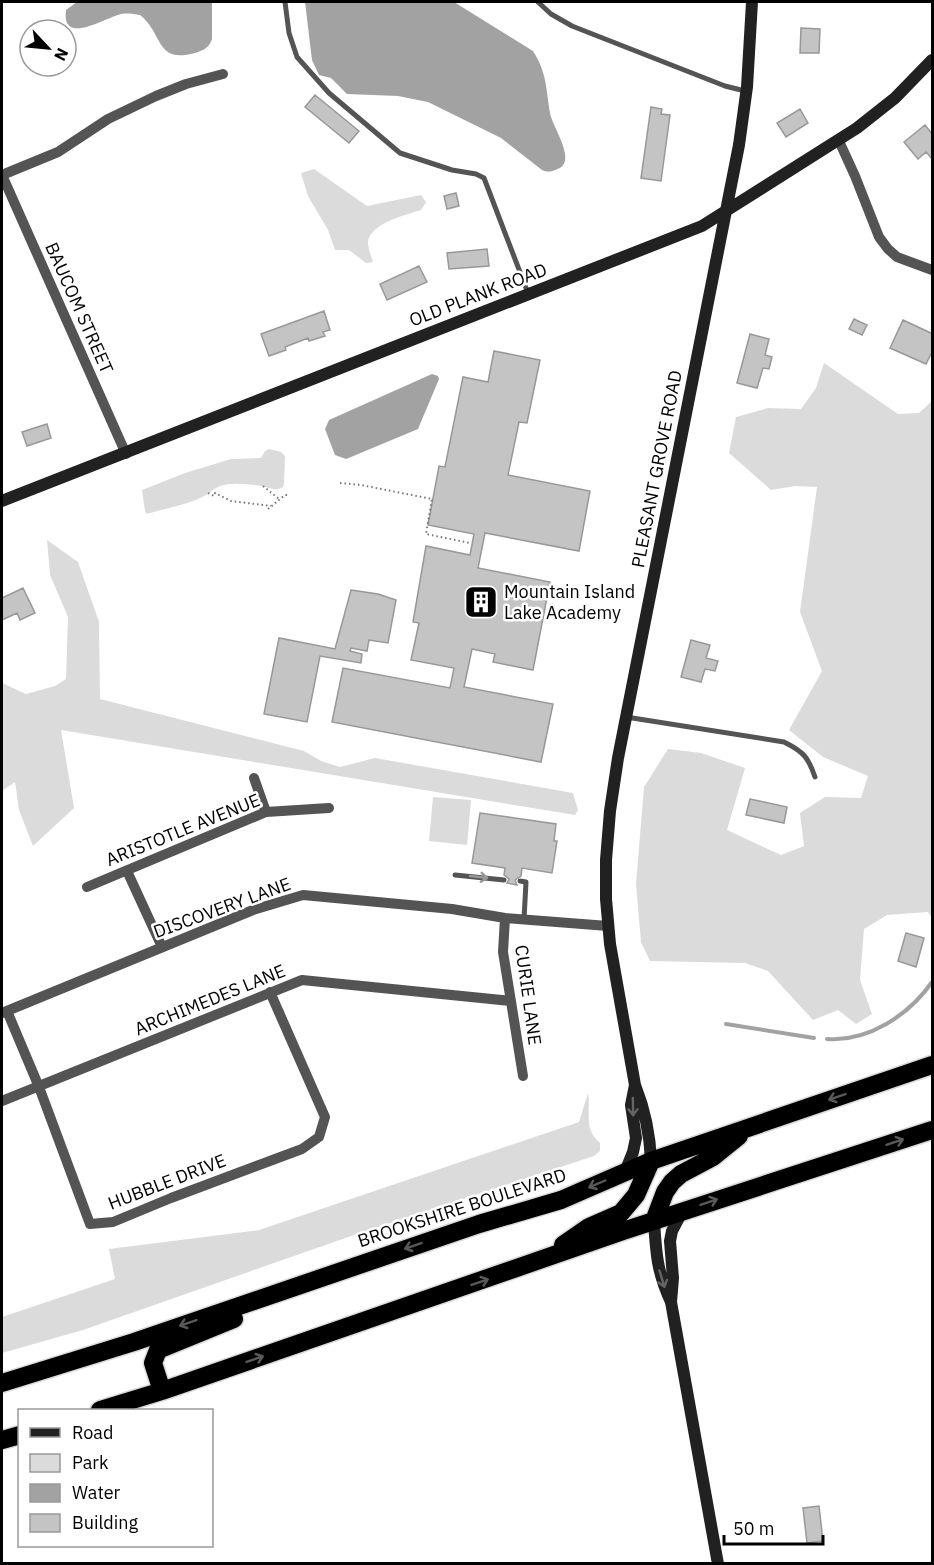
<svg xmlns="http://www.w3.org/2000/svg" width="934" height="1565" viewBox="0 0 934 1565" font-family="'IBM Plex Sans',sans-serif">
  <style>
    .green { fill: #dbdbdb }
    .water { fill: #a2a2a2 }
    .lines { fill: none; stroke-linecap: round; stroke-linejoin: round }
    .stream { stroke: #a2a2a2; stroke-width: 4 }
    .building { fill: #c4c4c4; stroke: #989898; stroke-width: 1.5 }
    .highway-casing { stroke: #dbdbdb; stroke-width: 21 }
    .path { stroke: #767676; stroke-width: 2; stroke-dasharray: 1.5 3; stroke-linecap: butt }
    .lane { stroke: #545454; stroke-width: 5 }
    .street { stroke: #545454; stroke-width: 10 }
    .secondary { stroke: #212121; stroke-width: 12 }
    .highway { stroke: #000; stroke-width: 18 }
    .oneway { stroke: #989898 }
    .oneway2 { stroke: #595959 }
    .oneway3 { stroke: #646464 }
    .labels { text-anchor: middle; stroke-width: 5; stroke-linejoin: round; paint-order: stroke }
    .street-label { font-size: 18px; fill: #000; stroke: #fff }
    .poi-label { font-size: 18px; fill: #000; stroke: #fff; text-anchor: start }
  </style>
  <rect width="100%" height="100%" fill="#fff"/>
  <path class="green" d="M314,169L367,206L421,195L426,202L421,210C406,215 370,223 368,242C368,248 371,256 373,262L366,263L349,250H335L328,230L308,196L301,173Z
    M824,363L898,414L919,413L932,401V918L928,912L887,915L864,929L860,980L872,1014L856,1024L838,1010L813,1020L768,971L745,963L650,961L641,942L636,884L644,787L668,749L701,753L745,768L727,830L781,855L804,846L800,813L825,797L861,798L868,776L823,757L789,730L822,671L800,612L817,487L795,486L771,490L729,453L736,417L768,408L801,409L816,388Z
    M269,449L281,452L285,456L284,484L283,487C274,492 270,487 261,486C255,485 239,483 233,484C214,484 212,494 196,500C180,506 163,509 147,514L145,511L142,490L185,473L231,459L261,458L265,451Z
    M47,540L78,562L99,622L100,699L304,751L321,761L340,767L375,758L573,793L578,810L575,815L61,730L74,808L33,846L19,810L15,782L2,791V683L26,694L55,686L66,679L68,617L50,575Z
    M433,797L471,800L467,845L429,841Z
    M588,1093C591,1114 583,1128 600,1143V1151L594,1156L354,1235L83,1330L2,1353V1317L115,1279L109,1249L259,1230L579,1122Z"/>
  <path class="water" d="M77,2H212V39C209,48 204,50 195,53C155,64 164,34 140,15C134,14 128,13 121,14C107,17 61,47 66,10Z
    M305,2H454L533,51C547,73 546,89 550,113C552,127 580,164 555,170C550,172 547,172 542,170L501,138L428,102L398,96L347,94L331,78L319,75L312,60Z
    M432,374L438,376L439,379L418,429L351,457L346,459L335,455L325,429L329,420Z"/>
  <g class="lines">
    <path class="stream" d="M726,1024L814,1038
      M827,1039C868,1042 909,1015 932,982"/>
  </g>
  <path class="building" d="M801,28L820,29L819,53H800Z
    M315,95L359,131L349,143L305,107Z
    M651,107L662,109L661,114L670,115L661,181L641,178Z
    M800,109L808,123L786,137L777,123Z
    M925,125L933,135V160L926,152L918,159L904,142Z
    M456,193L459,206L447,209L444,196Z
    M487,249L489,266L449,269L447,253Z
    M419,266L427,282L387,300L380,284Z
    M324,311L330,330L323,332L325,336L309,341L308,338L285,347L286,350L269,356L261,334Z
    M854,319L867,325L862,335L849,329Z
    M903,320L933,334V350L926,364L890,348Z
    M750,334L769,339L765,355L772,357L769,369L763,368L757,388L737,383Z
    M494,351L540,360L527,423L519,422L508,475L590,491L579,551L485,533L478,568L550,582L533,670L493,662L495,654L472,649L464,687L553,704L541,762L332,722L343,668L450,688L454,668L411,660L419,623L413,622L426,546L470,555L474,534L428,525L439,466L445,467L463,377L488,382Z
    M47,424L51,438L27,446L22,432Z
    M23,588L35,613L20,620L17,613L2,620V598Z
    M351,590L378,594L396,600L388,643L369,640L367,651L351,648L350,651L362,654L361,663L320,656L307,722L264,714L279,638L335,649Z
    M691,640L710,645L706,658L718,661L715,671L705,669L701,682L681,677Z
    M750,799L787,807L784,823L746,815Z
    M480,813L556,824L554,841H557L552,873L522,868L521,876L515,880L517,885L507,883L509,879L504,875L505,868L472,863Z
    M906,933L924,938L916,967L898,961Z
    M819,1506L823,1541L807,1543L803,1508Z"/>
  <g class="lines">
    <g class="highway-casing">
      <path id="highway" d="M654,1221L665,1192L672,1182L681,1174L713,1157L739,1136
        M563,1245L589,1227L621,1213L636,1195L651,1161
        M2,1383L134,1342L479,1224L561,1200L651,1161L932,1065
        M162,1391L153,1363L158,1350L234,1319
        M100,1410L162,1391L623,1231L932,1130
        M2,1440L20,1435"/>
    </g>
    <path class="path" d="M340,483L361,485L432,499L426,534L470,543
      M263,486L279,499
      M208,493L214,496L215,493L231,501L271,506
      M268,509L285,495H290"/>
    <path class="lane" d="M285,2L289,33L297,57L329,93L400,153L452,170L476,174L484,178L528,293
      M538,2L551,14L572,26L725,86L745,91
      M626,717L784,742C804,752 808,757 815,777
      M455,875L504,880
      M520,881L526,882L524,919"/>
    <path class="street" d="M839,141L855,176L879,237L888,249L897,257L932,270
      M2,175L126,454
      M2,175L58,152L108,119L156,96L186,84L223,74
      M254,778L266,812
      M127,871L162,947
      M87,887L266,812L329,808
      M505,918L503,952L523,1076
      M7,1011L39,1087L90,1224L113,1222L171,1198L302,1149L319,1137L325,1117L270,992
      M2,1013L253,910L303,895L452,909L505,918L608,926
      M2,1101L302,980L511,1001"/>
    <path class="secondary" d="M2,501L702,226L857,128L895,98L932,60
      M635,1085L610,944L606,899V860L610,811L618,758L739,145L747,87L752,2
      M625,1172L633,1152L636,1138L631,1105L635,1085C645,1110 650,1134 651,1161
      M654,1221C656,1253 657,1272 671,1302L673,1278L670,1241L672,1231L682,1212
      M671,1302L718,1564"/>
    <use href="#highway" class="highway"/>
  </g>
  <defs><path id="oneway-shaft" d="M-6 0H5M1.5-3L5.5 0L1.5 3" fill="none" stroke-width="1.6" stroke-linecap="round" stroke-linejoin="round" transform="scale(1.5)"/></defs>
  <use class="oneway" href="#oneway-shaft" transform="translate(479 877) rotate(6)"/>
  <g class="oneway2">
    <use href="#oneway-shaft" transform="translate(837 1097) rotate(161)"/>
    <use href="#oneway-shaft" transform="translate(895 1142) rotate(-18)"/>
    <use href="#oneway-shaft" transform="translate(597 1184) rotate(157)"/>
    <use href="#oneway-shaft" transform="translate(709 1202) rotate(-19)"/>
    <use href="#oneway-shaft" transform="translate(413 1246) rotate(161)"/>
    <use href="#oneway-shaft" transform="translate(480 1282) rotate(-19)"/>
    <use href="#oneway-shaft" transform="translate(188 1323) rotate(161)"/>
    <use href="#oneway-shaft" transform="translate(255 1359) rotate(-19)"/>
  </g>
  <g class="oneway3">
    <use href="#oneway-shaft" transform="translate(633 1107) rotate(89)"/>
    <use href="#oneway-shaft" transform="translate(662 1279) rotate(73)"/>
  </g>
  <defs>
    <g id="building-square" transform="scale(1.725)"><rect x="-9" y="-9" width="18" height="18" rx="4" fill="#000" stroke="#fff"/><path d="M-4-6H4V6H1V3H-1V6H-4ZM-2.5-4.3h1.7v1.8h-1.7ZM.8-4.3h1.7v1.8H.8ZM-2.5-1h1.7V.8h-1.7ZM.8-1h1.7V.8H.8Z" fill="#fff"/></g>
  </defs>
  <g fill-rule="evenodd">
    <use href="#building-square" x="481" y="602"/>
  </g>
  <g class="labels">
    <g class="street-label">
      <text transform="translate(478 295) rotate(-21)" y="6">OLD PLANK ROAD</text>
      <text transform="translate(79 308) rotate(66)" y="6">BAUCOM STREET</text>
      <text transform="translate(657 469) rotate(-79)" y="6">PLEASANT GROVE ROAD</text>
      <text transform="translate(183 830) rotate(-22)" y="6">ARISTOTLE AVENUE</text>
      <text transform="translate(222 908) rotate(-20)" y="6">DISCOVERY LANE</text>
      <text transform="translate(528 995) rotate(82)" y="6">CURIE LANE</text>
      <text transform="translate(210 1000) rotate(-22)" y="6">ARCHIMEDES LANE</text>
      <text transform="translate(167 1182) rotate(-21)" y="6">HUBBLE DRIVE</text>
      <text transform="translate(462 1208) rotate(-18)" y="6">BROOKSHIRE BOULEVARD</text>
    </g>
    <g class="poi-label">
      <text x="504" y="598">Mountain Island<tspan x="504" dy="21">Lake Academy</tspan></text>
    </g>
  </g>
  <rect width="934" height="1565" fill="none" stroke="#000000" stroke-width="6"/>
  <rect x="18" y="1409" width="195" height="138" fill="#ffffff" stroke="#999999" stroke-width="1.5"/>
  <rect x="30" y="1428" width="30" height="9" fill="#212121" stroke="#999999" stroke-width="1.5"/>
  <text x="72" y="1439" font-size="18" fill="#000000">Road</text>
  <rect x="30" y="1454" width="30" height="18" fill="#dbdbdb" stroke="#999999" stroke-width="1.5"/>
  <text x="72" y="1469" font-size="18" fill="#000000">Park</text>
  <rect x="30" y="1484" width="30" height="18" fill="#a2a2a2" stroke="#999999" stroke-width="1.5"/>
  <text x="72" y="1499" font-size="18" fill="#000000">Water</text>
  <rect x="30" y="1514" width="30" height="18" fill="#c4c4c4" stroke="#999999" stroke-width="1.5"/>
  <text x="72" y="1529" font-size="18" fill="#000000">Building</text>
  <g transform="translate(48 48) rotate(116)"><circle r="28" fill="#ffffff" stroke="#999999" stroke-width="1.5"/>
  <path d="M0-4.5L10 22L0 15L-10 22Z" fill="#000000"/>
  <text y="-9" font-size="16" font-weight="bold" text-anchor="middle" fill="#000000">N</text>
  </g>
  <path d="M724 1535v9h99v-9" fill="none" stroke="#000000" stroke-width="3"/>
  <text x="733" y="1535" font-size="18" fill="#000000" stroke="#ffffff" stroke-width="4.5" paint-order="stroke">50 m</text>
</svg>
